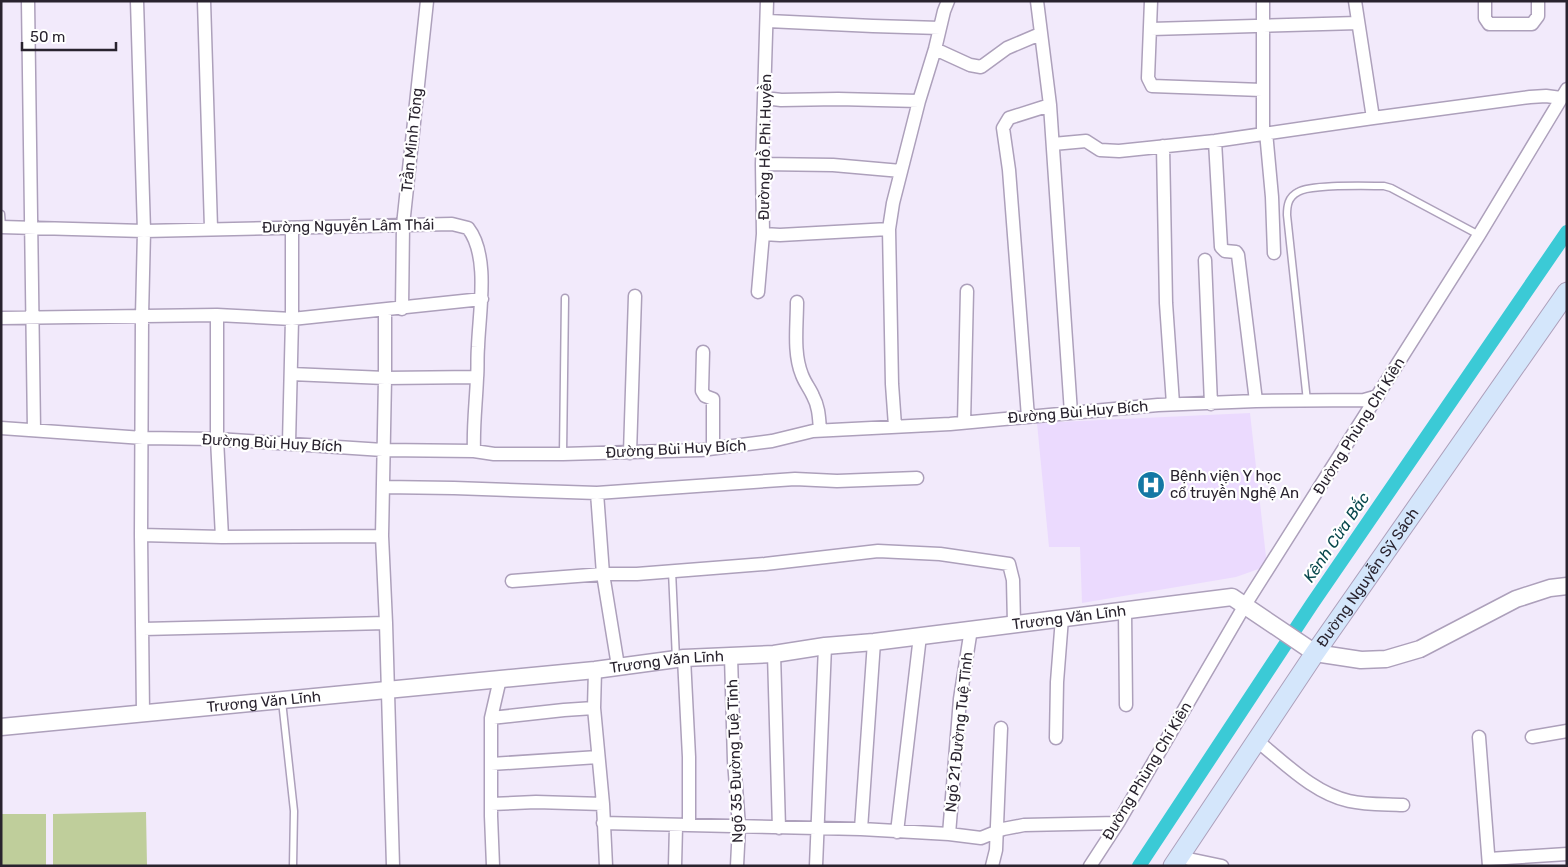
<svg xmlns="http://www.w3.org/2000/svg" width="1568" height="867" viewBox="0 0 1568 867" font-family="Rubik,sans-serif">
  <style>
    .built { fill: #ebdafe }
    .pitch { fill: #bfce9b }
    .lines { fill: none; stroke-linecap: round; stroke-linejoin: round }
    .canal { stroke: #3bcad6; stroke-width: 14 }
    .service-casing { stroke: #ada0bb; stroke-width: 9 }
    .minor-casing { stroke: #ada0bb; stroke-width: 15 }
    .tertiary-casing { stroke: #ada0bb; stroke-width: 19 }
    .secondary-casing { stroke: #ada0bb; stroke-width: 21 }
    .service { stroke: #fff; stroke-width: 6 }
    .minor { stroke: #fff; stroke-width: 12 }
    .tertiary { stroke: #fff; stroke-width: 16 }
    .secondary { stroke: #d4e6fb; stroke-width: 19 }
    .labels { text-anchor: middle; stroke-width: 4.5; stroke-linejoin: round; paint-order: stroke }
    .street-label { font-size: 15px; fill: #29232e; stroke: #fff }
    .poi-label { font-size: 15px; fill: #29232e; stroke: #fff; text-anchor: start }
    .water-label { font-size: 16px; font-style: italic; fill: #08484d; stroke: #fff }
  </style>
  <rect width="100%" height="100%" fill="#f2eafb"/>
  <path class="built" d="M1250,413L1267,566L1236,577L1082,603L1080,547H1049L1037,423Z"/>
  <path class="pitch" d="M146,812L147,866H53V814Z
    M1,814H46V866H1Z"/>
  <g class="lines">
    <path class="canal" d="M1139,866L1312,604L1567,232"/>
    <g class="service-casing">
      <path id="service" d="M1,214L2,227
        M1307,401L1287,215C1287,206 1288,197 1298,192C1311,184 1367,186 1384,186L1391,188L1479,235
        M563,454L565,298
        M672,571L676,659
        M282,701L294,811L293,866"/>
    </g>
    <g class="minor-casing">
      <path id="minor" d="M28,1L34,430
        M137,1L144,231L142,316L141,535L143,714
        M204,1L211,228
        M1037,1L1050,105L1071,413
        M1151,1L1148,78L1152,86L1262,90
        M1263,1V133
        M1355,1L1373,118
        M1485,1V18L1489,24H1532L1538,16V1
        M768,21L873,26L940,28
        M1151,29L1358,23
        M935,49L970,65L981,67L1007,48L1040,34
        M765,98L781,100L838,99L919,101
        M1266,132L1272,197L1274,253
        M1215,141L1221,247L1225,251L1236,252L1238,255L1256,401
        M1053,144L1086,141L1100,150L1119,151L1215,141L1373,118L1530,97L1546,96L1561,98
        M1163,146L1166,303L1173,404
        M762,164L833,165L901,171
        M1,227L144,231L452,224L468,228C490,256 479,313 478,347C477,358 478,368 477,378C476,403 473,426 474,451
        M763,234L780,235L889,229
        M1205,260L1211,404
        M758,292L763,234L762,164L767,1
        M797,302C797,326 793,353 802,375C805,383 810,389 813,396C819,407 819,418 820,430
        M402,309L403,225L427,1
        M385,310V378L382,536L386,623L393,866
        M217,315V439L222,537
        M1,318L217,315L292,319L482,299
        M703,352L702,391L705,396L713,399V448
        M291,374L385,378L477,377
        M1028,417L1009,170L1003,128L1009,118L1050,105
        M964,423L967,291
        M895,426L892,384L889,229L893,203L919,101L935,49L944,11L948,1
        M1,428L143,438L217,439L383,450L474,451L494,454H563L701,450L772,441L813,431L950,424L1158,405L1256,401L1364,400L1378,396
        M289,443L292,319V228
        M630,453L635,296
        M383,487L454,488L597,493L795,479L837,481L917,478
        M597,493L603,574L618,666
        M141,535L222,537L382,536
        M512,581L603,574H637L765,564L878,551L940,554L1009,564L1013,580L1014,624
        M1125,611L1126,705
        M143,629L386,623
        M774,654L779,828
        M731,656L734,761L739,826L737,866
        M684,658L689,757V825
        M595,670L594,708L603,804L606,866
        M491,718L564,710L594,708
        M1479,737L1489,866
        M1532,737L1567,731
        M1056,738L1057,682L1062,618
        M1256,740C1284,762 1313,793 1349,801C1367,805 1386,804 1403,805
        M491,764L598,757
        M491,804L536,802L603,804
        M603,823L861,829L949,834L981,838L1003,829L1024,825L1118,823
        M861,829L874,642
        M897,832L920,636
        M949,834L960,699L971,629
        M1179,857L1222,866
        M1489,859L1567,854
        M493,866L491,816V718L500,679
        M675,866L676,826
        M816,866L825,646
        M992,866L996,850L1001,728
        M1090,866L1118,823L1245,605L1479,235L1567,89"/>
    </g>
    <g class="tertiary-casing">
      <g id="tertiary">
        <path id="s1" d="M1,727L595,670L684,658L774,654L825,646L874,642L1232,597L1315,653L1361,660L1386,659L1420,649L1516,599L1550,588L1567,586"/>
      </g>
    </g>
    <g class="secondary-casing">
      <g id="secondary">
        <path id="s2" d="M1173,866L1315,653L1567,292"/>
      </g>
    </g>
    <use href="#service" class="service"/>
    <use href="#minor" class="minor"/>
    <use href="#tertiary" class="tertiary"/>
    <use href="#secondary" class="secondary"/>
  </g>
  <defs>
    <g id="hospital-disc" transform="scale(1.4375)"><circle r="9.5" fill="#1478a4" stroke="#fff"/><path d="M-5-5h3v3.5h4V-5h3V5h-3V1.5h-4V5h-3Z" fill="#fff"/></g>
  </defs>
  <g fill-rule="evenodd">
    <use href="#hospital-disc" x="1151" y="485"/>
  </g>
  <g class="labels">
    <g class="street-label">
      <text transform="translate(412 140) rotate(-84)" y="5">Trần Minh Tông</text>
      <text transform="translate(765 147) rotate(-89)" y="5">Đường Hồ Phi Huyền</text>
      <text transform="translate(348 226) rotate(-1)" y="5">Đường Nguyễn Lâm Thái</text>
      <text transform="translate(1078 412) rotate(-5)" y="5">Đường Bùi Huy Bích</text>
      <text transform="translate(1359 426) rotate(-58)" y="5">Đường Phùng Chí Kiên</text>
      <text transform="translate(272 443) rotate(3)" y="5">Đường Bùi Huy Bích</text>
      <text transform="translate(676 449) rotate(-3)" y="5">Đường Bùi Huy Bích</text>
      <text dy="5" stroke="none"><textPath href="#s2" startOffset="348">Đường Nguyễn Sỹ Sách</textPath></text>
      <text dy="5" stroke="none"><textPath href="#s1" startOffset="1074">Trương Văn Lĩnh</textPath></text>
      <text dy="5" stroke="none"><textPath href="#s1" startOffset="669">Trương Văn Lĩnh</textPath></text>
      <text dy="5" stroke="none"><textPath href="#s1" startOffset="264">Trương Văn Lĩnh</textPath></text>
      <text transform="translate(959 732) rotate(-84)" y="5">Ngõ 21 Đường Tuệ Tĩnh</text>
      <text transform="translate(735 761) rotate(-92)" y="5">Ngõ 35 Đường Tuệ Tĩnh</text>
      <text transform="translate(1147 771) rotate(-59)" y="5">Đường Phùng Chí Kiên</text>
    </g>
    <g class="poi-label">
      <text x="1170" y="481">Bệnh viện Y học<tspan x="1170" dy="17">cổ truyền Nghệ An</tspan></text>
    </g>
    <g class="water-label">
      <text transform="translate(1336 537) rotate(-56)" y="6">Kênh Cửa Bắc</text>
    </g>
  </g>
  <rect width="1568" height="867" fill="none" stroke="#29232e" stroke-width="5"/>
  <path d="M22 42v8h94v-8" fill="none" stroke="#29232e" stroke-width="2.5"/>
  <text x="30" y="42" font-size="15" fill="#29232e" stroke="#ffffff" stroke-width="4" paint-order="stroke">50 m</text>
</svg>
